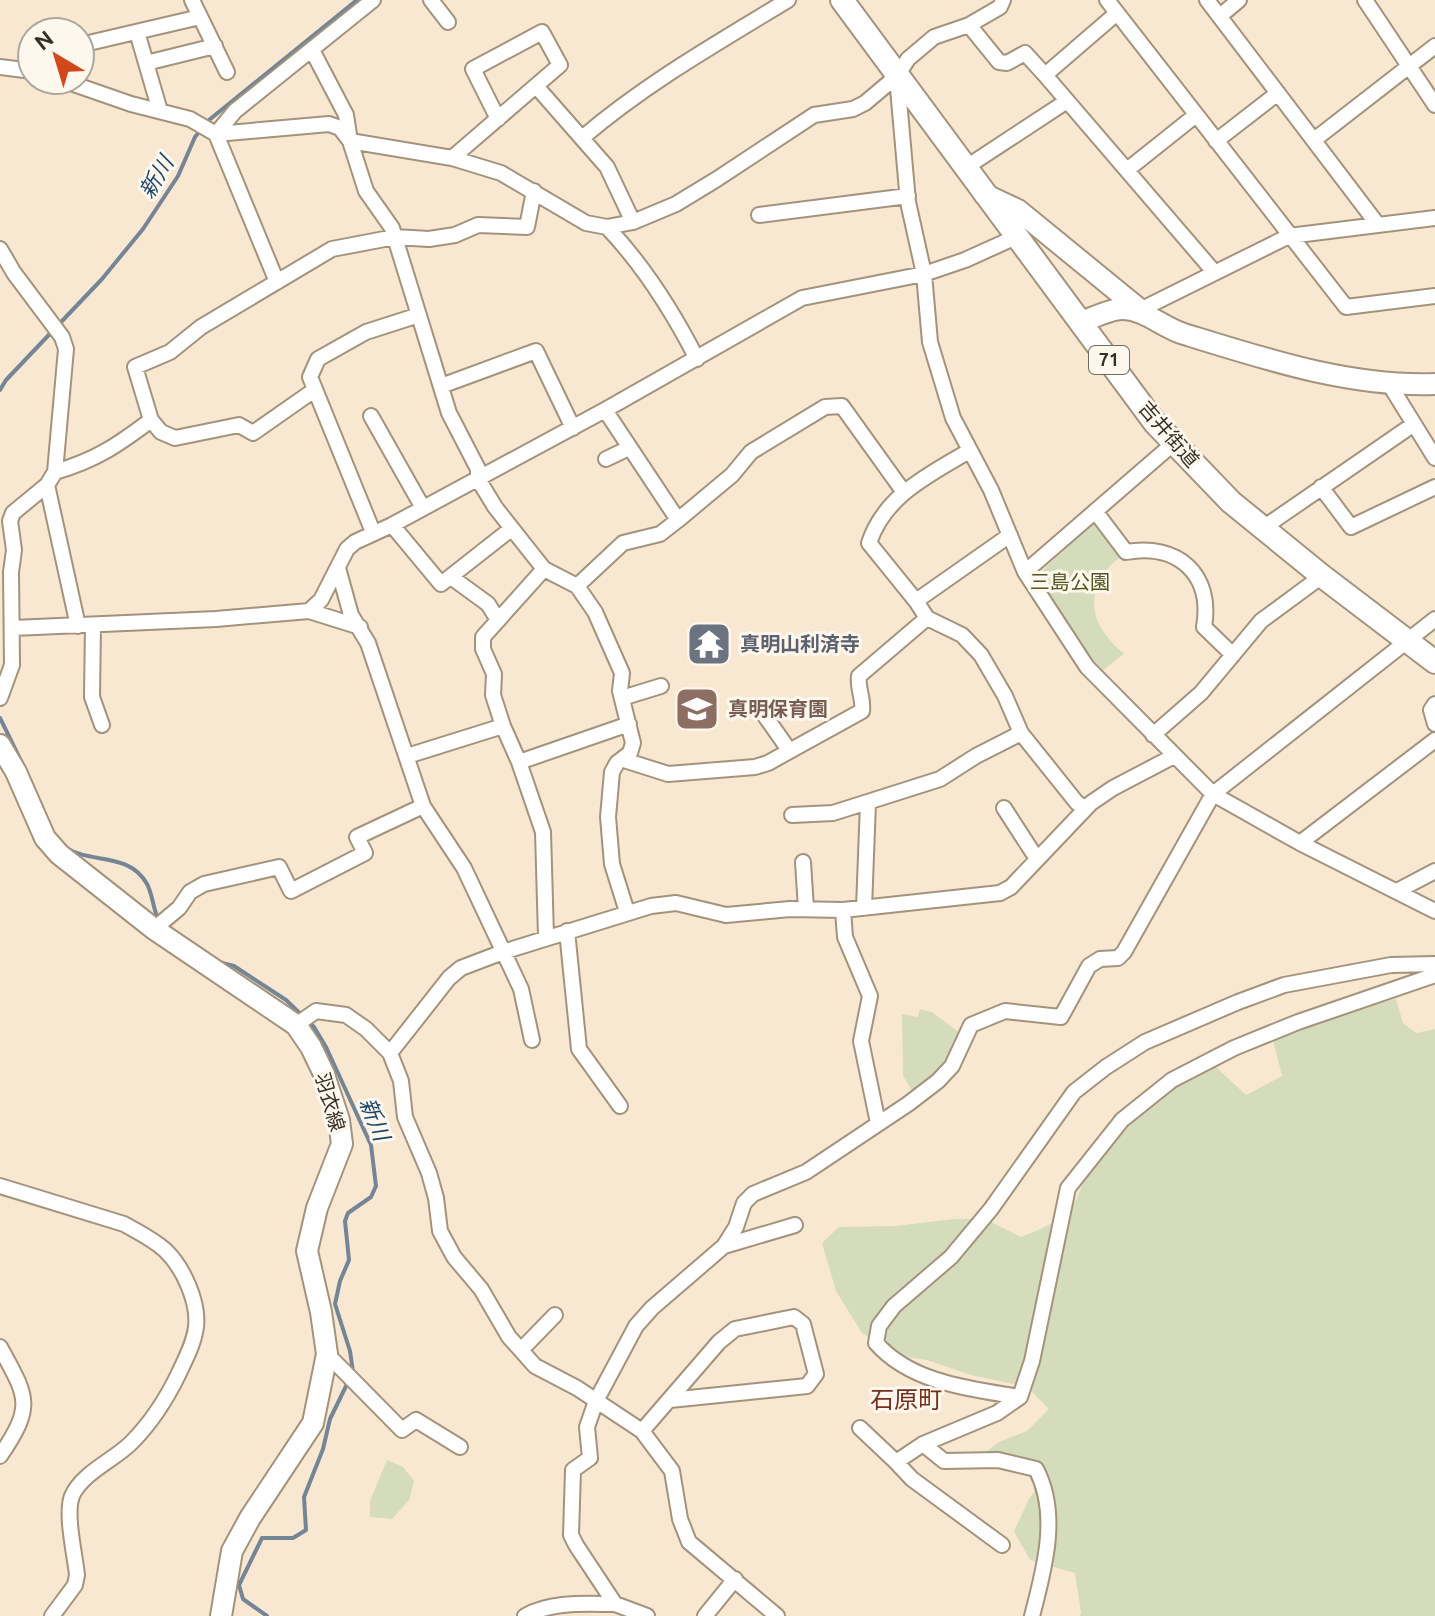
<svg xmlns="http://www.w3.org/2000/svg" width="1435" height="1616" viewBox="0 0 1435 1616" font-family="Ubuntu,'Noto Sans JP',sans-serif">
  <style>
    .green { fill: #d4dcbc }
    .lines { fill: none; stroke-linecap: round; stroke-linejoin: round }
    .stream { stroke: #748595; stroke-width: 4 }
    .street-casing { stroke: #a3937d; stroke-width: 18 }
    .secondary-casing { stroke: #a3937d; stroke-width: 24 }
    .primary-casing { stroke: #a3937d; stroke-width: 26 }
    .street { stroke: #fff; stroke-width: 14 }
    .secondary { stroke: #fff; stroke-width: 20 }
    .primary { stroke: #fff; stroke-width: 22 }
    .labels { text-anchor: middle; stroke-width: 6; stroke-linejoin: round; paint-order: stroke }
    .shield { fill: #fef7ee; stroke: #726c63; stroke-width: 2 }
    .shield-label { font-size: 18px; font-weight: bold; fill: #363027 }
    .street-label { font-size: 20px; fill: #363027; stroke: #fef7ee }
    .park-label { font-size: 20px; fill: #505922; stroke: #fef7ee }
    .worship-label { font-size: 20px; font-weight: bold; fill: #5b616d; stroke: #fef7ee; text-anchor: start }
    .education-label { font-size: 20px; font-weight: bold; fill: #785e54; stroke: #fef7ee; text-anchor: start }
    .water-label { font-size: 22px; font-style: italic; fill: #1c466c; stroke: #fef7ee }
    .quarter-label { font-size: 24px; fill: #74301d; stroke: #fef7ee }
  </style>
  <rect width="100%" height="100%" fill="#f9e8d1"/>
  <path class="green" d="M1095,522L1101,523L1124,555C1114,561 1107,568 1102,577C1084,608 1099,632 1124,654L1102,671L1097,665L1092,667L1037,581V575Z
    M1396,999L1403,1023L1416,1033L1435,1029V1616H1080L1081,1613L1075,1573L1030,1560L1014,1531L1029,1499L1040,1484L1016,1460L983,1454L999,1442L1027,1431L1049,1409L1027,1387L971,1375L927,1360L900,1356L862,1333L836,1291L822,1243L839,1227L895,1226L955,1219H973L989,1221L1021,1237C1040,1230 1060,1221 1073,1205C1079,1197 1081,1185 1086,1177C1120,1130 1161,1087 1216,1067L1246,1095L1282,1076L1273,1040L1346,1012Z
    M920,1009L932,1012L961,1034L948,1065L913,1092L903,1076L902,1014L918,1017Z
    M387,1460L403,1467L414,1481L409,1500L392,1519L370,1517V1501Z"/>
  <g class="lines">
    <path class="stream" d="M0,390L6,380L102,279L143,229L178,176L195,137L209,120L357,0
      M0,718L24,767
      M66,848C92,864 129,852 147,884C153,895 153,910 159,921
      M218,962L234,966L286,1000L314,1027L326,1047L371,1145L376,1186L371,1197L348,1213L345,1221L349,1260L340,1281L335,1304L350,1351L353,1372
      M267,1616L243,1599L239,1585L262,1538H293L306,1530L304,1497L323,1449L330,1419L349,1380"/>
    <g class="street-casing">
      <path id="street" d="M192,0L227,72
        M431,0L448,22
        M1107,0L1346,307L1435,296
        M1207,0L1378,225
        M1365,0L1435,105
        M1117,13L1045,75L1215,273
        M1220,16L1239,0
        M969,25L999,62L1007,63L1025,53L1045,75
        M137,32L160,111
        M80,45L200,17
        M312,50L346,115L350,141L366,191L392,228L449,413L478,469V479L495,507L544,569L577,586L595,612L622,673L620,691L633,743L630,753L617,763L612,772L608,817L612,864L627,912
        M146,63L215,46
        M0,67L32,71
        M897,77L908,202L924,274L930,342L953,418L991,490L1025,572L1087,667L1213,794L1300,843L1435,911
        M62,80L131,104L190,119L216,134L329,124L340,128L350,141L452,158L501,173L586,223L607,227L633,222L676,204L717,179L814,115L853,109L865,103L897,76L908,59L934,37L969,25L1000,7L1003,0
        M536,86L607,167L633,222
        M582,138C645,84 717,43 788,0
        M1314,140L1435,46
        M1216,141L1278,93
        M452,158L560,65L542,32L473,69L498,119
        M965,168L1067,101
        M1127,170L1196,115
        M759,215L908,196
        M607,227C644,266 673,312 697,359
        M0,249L14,273L62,337L66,349L55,472L47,485L13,513L10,521L14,550L11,572L12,665L0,698
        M277,282L216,134L235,111L373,0
        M1140,310L1289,236L1435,218
        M1388,382L1435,458
        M441,386L536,351L573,428
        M313,391L253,433L239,425L175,438L161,432L151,420L135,367L170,352L201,327L332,249L395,237L429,239L455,235L478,225L527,227L534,191
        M605,410L678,520L732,475L751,452L825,407L842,406L903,491
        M371,416L423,508
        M606,459L629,448
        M55,472C96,460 118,445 151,420
        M47,485L78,626
        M1321,487L1351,527L1435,487
        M1095,511L1126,552C1178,543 1213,574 1204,627L1233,655
        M392,525L441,584L511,529
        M1263,528L1414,424
        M373,532L310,377L318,359L366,332L419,315
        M1010,535L916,601L927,618L962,635L981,655L1005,696L1021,733L1077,803L1086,808
        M338,568L351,615L368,643L423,806L464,868L521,989L532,1040
        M544,569L483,637V649L494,674L493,695L503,726L519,762L543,832L546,937
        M1025,572L1174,443
        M451,577L488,604L498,620
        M577,586L623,543L660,534L678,520
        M916,601L869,543C885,495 929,475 969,451
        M309,611L360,627
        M93,625L92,697L102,725
        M13,628L216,619L309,611L321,600L347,549L355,542L392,525L605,410L802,298L924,274L965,260L1016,237
        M622,698L661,686
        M1435,704L1431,710L1435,724
        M758,706L789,750
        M1153,735L1201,693L1261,621L1322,576
        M407,756L503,726
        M624,760L668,774L755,767L768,763L862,711C864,699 857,688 859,676L927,618
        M519,762L629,724
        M1004,808L1037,859
        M792,815L833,813L940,779L976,756L1021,733
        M1300,843L1435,740
        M803,862L806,909
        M1397,891L1435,871
        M864,908L868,803
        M843,910L845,937L870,996L861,1041L878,1123
        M154,929L179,908L190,892L204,884L279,867L291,891L365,853L357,837L423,806
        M567,931L579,1049L620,1106
        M296,1025L316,1011L346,1015L366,1029L390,1053L401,1081L405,1117L429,1173L436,1198L440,1231L454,1257L481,1289L509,1337L535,1366L577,1388L642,1431L672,1471L680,1519L689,1542L777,1616
        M390,1053L449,978L461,968L503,952L651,906L676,903L726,915L790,909L843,910L1000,893L1011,887L1091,803L1113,788L1174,756
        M0,1186L124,1224C138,1232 153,1239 165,1250C183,1267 199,1302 196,1327C194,1343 186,1358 179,1373C167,1398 151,1423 131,1443C114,1460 82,1473 72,1496C65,1514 75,1555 77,1575L75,1585L52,1616
        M724,1246L795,1225
        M0,1347C27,1397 35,1405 0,1456
        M521,1350L555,1315
        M327,1354L402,1430L416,1420L460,1447
        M1020,1397C971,1389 911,1383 876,1343L879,1326L894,1306L951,1257L991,1209L1074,1092L1106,1067L1145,1042L1238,1002L1284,985L1391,965L1435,964
        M860,1428L896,1462
        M642,1431L719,1342L735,1329L794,1317L803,1324L816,1374L807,1386L670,1400
        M923,1444L896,1462L912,1479L1002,1545
        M525,1616C552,1601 585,1604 615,1604
        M647,1616L615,1604L576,1545L571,1535L573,1470L590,1458L587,1427L596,1401L636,1326L652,1308L724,1246L736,1227L744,1203L753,1194L806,1172L908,1104L938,1081L952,1066L971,1025L1005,1011L1061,1017L1089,966L1100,959L1118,958L1124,952L1213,794L1435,619
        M705,1616L735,1579
        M1032,1616C1044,1570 1060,1514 1036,1469L998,1460L944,1461L923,1444L997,1413L1020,1397L1032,1361L1068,1188L1122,1120L1172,1080L1234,1048L1298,1022L1435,975"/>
    </g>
    <g class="secondary-casing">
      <path id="secondary" d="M984,194L1018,210L1144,313
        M1081,322C1093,318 1110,309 1122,309C1145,309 1163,328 1184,334C1265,359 1349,387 1435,384
        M0,745L16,772L45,838L59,854L154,929L296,1025L311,1047L323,1072L339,1120L342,1144L317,1208L307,1251L321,1312L327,1354L313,1423L250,1518L232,1551L221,1616"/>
    </g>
    <g class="primary-casing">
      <path id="primary" d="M842,0L1155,423L1231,502L1322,576L1435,662"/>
    </g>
    <use href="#street" class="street"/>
    <use href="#secondary" class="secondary"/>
    <use href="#primary" class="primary"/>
  </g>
  <defs>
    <g id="temple-square" transform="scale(2.3)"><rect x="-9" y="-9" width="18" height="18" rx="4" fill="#6b7280" stroke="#fef7ee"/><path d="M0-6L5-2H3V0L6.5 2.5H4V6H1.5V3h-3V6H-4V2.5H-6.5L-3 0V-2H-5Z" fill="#fff"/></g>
    <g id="school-square" transform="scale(2.3)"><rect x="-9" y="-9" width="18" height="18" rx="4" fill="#8d6e63" stroke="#fef7ee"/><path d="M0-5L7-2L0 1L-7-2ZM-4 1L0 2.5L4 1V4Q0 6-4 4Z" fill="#fff"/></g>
  </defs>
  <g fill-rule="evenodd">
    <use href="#temple-square" x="709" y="644"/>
    <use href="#school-square" x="697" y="709"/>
  </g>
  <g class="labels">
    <rect class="shield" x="1089" y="346" width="40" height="28" rx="6"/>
    <g class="shield-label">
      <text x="1109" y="366">71</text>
    </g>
    <g class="street-label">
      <text transform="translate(1169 434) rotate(49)" y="7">吉井街道</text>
      <text transform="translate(330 1102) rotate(74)" y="7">羽衣線</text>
    </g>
    <g class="park-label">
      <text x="1070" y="589">三島公園</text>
    </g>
    <g class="worship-label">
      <text x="740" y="651">真明山利済寺</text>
    </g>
    <g class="education-label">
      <text x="728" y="716">真明保育園</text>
    </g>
    <g class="water-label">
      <text transform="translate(156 177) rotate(-59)" y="8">新川</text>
      <text transform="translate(375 1119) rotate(68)" y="8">新川</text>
    </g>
    <g class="quarter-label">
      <text x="906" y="1408">石原町</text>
    </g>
  </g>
  <g transform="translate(56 56) rotate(322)"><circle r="38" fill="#fef7ee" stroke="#aea79e" stroke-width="2"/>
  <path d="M0-6L14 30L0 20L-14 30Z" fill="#d0481c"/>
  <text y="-12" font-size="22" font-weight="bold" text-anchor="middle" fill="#363027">N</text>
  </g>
</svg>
